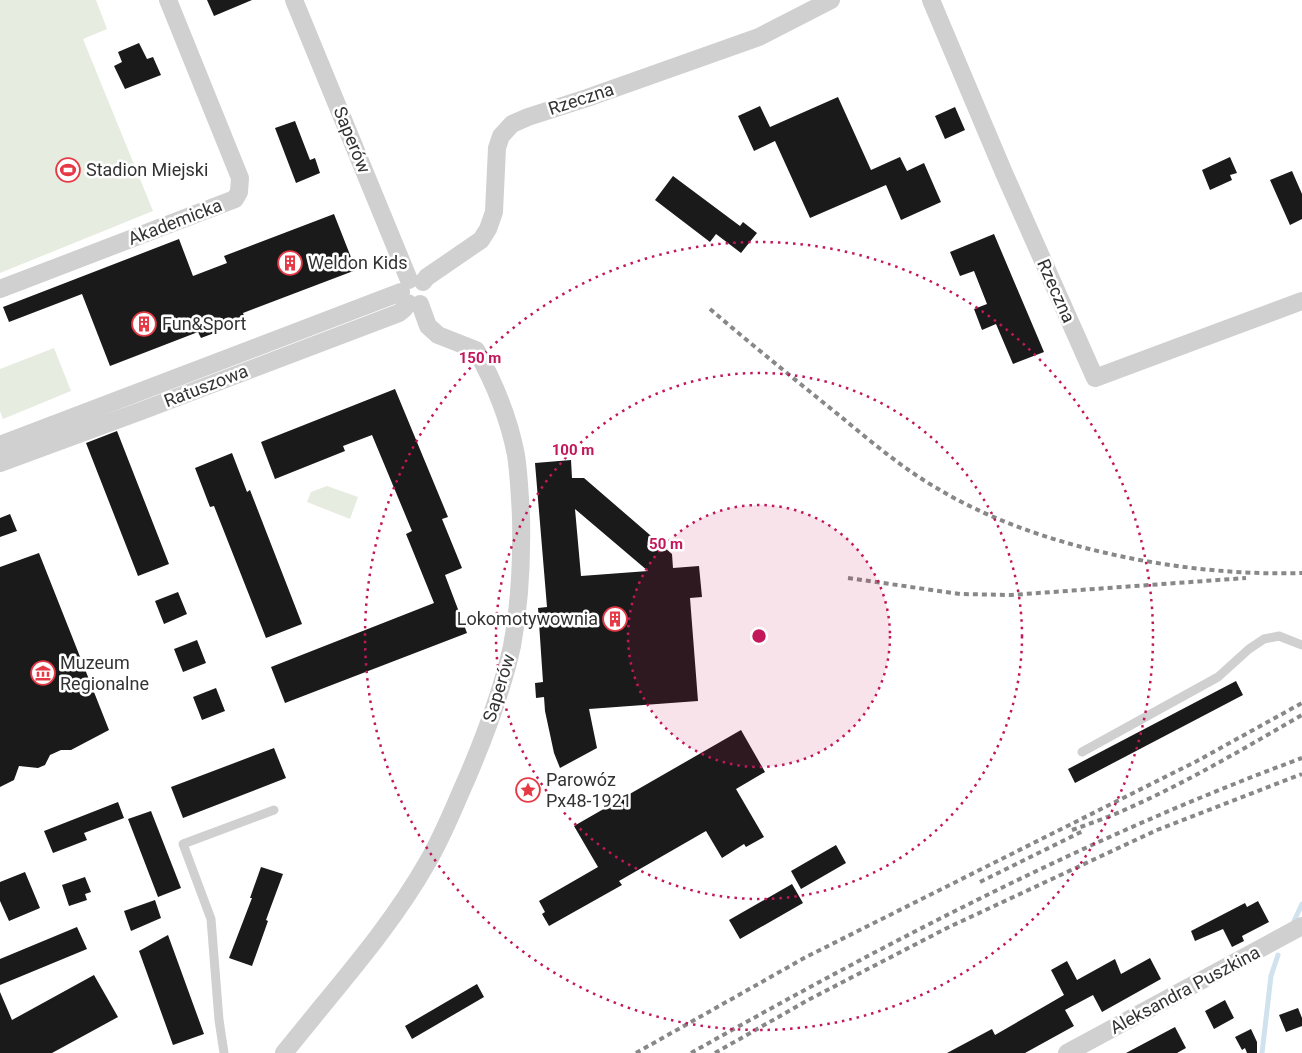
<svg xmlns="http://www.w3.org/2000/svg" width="1302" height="1053" viewBox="0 0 1302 1053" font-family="Roboto,sans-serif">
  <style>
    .green { fill: #e6ecdf }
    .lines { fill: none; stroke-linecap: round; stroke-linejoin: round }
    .stream { stroke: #cfe2ee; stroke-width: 5 }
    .building { fill: #1a1a1a; fill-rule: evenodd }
    .lane { stroke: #d0d0d0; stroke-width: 9 }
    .street { stroke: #d0d0d0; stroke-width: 18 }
    .rail { stroke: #888; stroke-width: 4; stroke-dasharray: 5 4; stroke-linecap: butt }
    .ring { fill: none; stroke: #c2185b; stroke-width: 2.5; stroke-dasharray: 2.5 5 }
    .labels { text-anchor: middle; stroke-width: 5; stroke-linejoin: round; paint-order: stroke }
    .street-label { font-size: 18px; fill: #333; stroke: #fff }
    .poi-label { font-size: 18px; fill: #333; stroke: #fff; text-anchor: start }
    .centre { fill: #c2185b; stroke: #fff; stroke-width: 2.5 }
    .ring-label { font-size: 15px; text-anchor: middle; font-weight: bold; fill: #c2185b; stroke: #fff; stroke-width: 5; stroke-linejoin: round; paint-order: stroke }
  </style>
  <rect width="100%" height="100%" fill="#fff"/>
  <path class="green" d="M0,0H96L107,29L83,39L153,211L0,273Z
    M54,348L71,391L3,419L0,411V369Z
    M327,486L358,497L350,519L307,502L311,492Z"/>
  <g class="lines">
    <path class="stream" d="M1294,921L1302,904
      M1262,1053L1271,976L1278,955"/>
  </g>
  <path class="building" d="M207,0H252L214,16Z
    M139,43L147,59L153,57L161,75L125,89L114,66L122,62L118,52Z
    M838,97L871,170L900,157L907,171L924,163L941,202L901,220L886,185L810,218L775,141L754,151L738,116L760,106L770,127Z
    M955,107L965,130L945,139L935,116Z
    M295,121L310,160L315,158L320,173L296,183L275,128Z
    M1230,157L1237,173L1230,175L1232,180L1210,190L1202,170Z
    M1292,171L1302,194V219L1290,225L1270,180Z
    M673,176L740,226L743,222L757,233L741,253L716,234L710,242L655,200Z
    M334,214L356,270L243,313L246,321L201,338L198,332L110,366L82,294L9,322L3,307L179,239L193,276L227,263L224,256Z
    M994,234L1044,352L1013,364L996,324L982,330L974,309L987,304L974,271L960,276L950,252Z
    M395,389L448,517L442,519L462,568L445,575L467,633L285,703L271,667L434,603L406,534L412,531L372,435L343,446L345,451L275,479L261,442Z
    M117,431L169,564L138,576L86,443Z
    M232,453L247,492L250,490L302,624L266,638L214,506L210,507L195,468Z
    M571,460L572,478H584L672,554L673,568L699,566L702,597L690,598L698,701L589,709L597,748L560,768L554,753L545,711L544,697L536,698L535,683L543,682L538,608L547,607L535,463ZM575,509L648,571L581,576Z
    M10,514L17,531L0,537V518Z
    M39,553L109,730L71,750H61L50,755L45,765L38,768L19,766L14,780L0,787V567Z
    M178,592L187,614L164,624L155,601Z
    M197,640L206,663L183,672L174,649Z
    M1236,681L1243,695L1075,783L1068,769Z
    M216,688L225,711L202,720L193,697Z
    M741,730L765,772L736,789L764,837L746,847L744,844L722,858L706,831L619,881L622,885L549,926L542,914L545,912L539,901L598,867L574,826Z
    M274,748L286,778L183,818L171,787Z
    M118,802L124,818L84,833L87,840L53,853L44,831Z
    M151,811L181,888L158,897L128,819Z
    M836,845L846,863L801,889L791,871Z
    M261,867L283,874L266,920L268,921L252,966L229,958L252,898H250Z
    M25,872L40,908L9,921L0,901V882Z
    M85,877L91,892L85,894L87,900L69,906L62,885Z
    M792,884L803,903L740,939L729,920Z
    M155,900L161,918L131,931L124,911Z
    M1258,901L1269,922L1242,936L1244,941L1232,947L1223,929L1195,941L1191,931L1245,903L1247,907Z
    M77,927L87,949L0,985V959Z
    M168,935L204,1034L173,1045L139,951Z
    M1150,958L1161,979L1102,1012L1093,995L1065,1010L1074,1026L1025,1053H947L992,1029L995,1035L1064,995L1051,970L1067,961L1077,980L1115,959L1121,974Z
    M94,975L118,1017L52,1053H0V992L12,1020Z
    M477,984L484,997L412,1039L405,1026Z
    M1225,1000L1234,1018L1214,1029L1205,1011Z
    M1298,1008L1302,1018V1026L1286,1032L1279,1015Z
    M1175,1027L1186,1048L1177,1053H1126Z
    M1251,1029L1257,1042V1053H1247L1245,1048L1242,1050L1235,1037Z"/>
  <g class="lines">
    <path class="lane" d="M1082,752L1218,677L1249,649L1264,639L1279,636L1302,645
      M224,1053L219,1020L211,919L183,844L274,810"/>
    <path class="street" d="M294,0L409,280
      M931,0L1004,173L1095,378L1302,301
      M423,282L427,277L481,240L488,229L494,212L497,148L501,136L512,124L528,117L587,98L759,37L831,0
      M0,289L235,199L239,192L240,178L168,0
      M0,445L401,292
      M0,463L141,411L399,313L404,309L408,303
      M284,1053C297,1037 310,1021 323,1005C360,960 398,914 427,863C443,836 454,807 467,778C485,736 502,691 512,646C520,603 522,561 521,517C520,497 519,475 516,455C509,419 494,382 476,350L438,335L428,326L420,304
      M1067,1053L1302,926"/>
    <path class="rail" d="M710,309C751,344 793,378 835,412C867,438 899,466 935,487C1034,548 1186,577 1302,573
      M848,578L960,594L1011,595L1246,578
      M1072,830C1089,824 1106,818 1122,811C1184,784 1243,749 1302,715
      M980,882L1083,831
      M636,1053L806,957L1197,761L1302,703
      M691,1053C888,942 1090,836 1302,758
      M715,1053L810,999L947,928L1157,830L1302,774"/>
  </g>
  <circle cx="759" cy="636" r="131" fill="#c2185b" fill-opacity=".12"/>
  <g class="ring">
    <circle cx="759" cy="636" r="131"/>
    <circle cx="759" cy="636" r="263"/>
    <circle cx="759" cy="636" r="394"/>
  </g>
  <defs>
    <g id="stadium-ring" transform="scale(1.25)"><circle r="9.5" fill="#fff" stroke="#e63946" stroke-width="1.5"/><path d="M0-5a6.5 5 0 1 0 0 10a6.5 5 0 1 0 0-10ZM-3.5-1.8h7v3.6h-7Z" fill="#e63946"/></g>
    <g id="building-ring" transform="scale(1.25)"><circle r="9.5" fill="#fff" stroke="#e63946" stroke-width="1.5"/><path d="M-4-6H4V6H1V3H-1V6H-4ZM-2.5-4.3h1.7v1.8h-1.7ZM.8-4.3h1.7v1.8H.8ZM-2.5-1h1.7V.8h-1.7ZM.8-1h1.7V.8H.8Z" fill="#e63946"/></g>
    <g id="museum-ring" transform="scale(1.25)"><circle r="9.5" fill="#fff" stroke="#e63946" stroke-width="1.5"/><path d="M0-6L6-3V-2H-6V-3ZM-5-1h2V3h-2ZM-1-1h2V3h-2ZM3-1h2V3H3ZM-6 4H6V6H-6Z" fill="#e63946"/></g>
    <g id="sight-ring" transform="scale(1.25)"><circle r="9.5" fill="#fff" stroke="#e63946" stroke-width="1.5"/><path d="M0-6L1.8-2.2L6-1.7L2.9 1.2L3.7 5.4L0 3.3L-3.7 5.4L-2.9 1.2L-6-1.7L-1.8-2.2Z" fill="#e63946"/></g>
  </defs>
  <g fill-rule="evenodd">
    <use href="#stadium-ring" x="68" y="170"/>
    <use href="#building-ring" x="290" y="263"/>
    <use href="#building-ring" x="144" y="324"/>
    <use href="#building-ring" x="615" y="619"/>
    <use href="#museum-ring" x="43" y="673"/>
    <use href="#sight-ring" x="528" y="790"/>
  </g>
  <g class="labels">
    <g class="street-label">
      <text transform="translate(581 99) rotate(-18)" y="6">Rzeczna</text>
      <text transform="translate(352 140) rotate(68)" y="6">Saperów</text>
      <text transform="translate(175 222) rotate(-21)" y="6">Akademicka</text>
      <text transform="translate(1056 291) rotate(66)" y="6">Rzeczna</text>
      <text transform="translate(206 386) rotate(-21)" y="6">Ratuszowa</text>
      <text transform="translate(499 688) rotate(-73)" y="6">Saperów</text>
      <text transform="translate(1185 990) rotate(-28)" y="6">Aleksandra Puszkina</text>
    </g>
    <g class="poi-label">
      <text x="86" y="176">Stadion Miejski</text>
      <text x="308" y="269">Weldon Kids</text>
      <text x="162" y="330">Fun&amp;Sport</text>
      <text x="598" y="625" text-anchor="end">Lokomotywownia</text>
      <text x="60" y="669">Muzeum<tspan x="60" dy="21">Regionalne</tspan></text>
      <text x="546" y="786">Parowóz<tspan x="546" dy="21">Px48-1921</tspan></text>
    </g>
  </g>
  <circle cx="759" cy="636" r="8" class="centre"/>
  <g class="ring-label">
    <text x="480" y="363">150 m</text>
    <text x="573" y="455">100 m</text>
    <text x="666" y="549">50 m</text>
  </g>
</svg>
